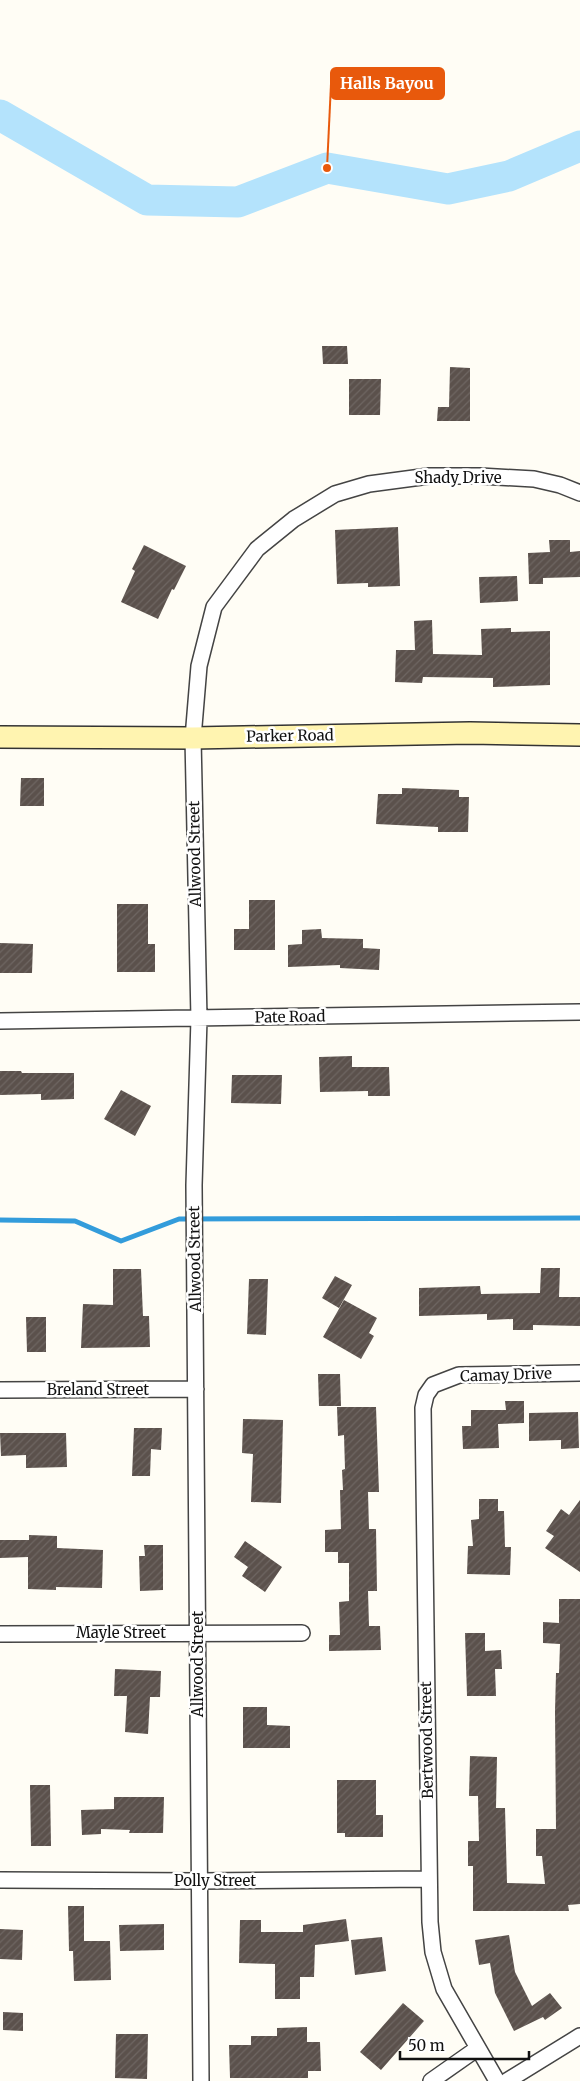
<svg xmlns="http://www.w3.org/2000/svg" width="580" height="2081" viewBox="0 0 580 2081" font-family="Merriweather,serif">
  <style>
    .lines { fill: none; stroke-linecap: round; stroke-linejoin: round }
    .stream { stroke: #339cdb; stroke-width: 5 }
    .river { stroke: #b4e3fc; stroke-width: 31 }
    .building { fill: url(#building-hatch) }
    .street-casing { stroke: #444; stroke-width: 18 }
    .secondary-casing { stroke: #333; stroke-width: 24 }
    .street { stroke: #fff; stroke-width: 15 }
    .secondary { stroke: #fff4b0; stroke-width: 21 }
    .labels { text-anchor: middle; stroke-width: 5; stroke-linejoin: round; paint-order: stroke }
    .street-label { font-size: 15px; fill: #111; stroke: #fff }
    .leader { fill: none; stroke: #e8590c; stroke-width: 2 }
    .callout-dot { fill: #e8590c; stroke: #fff; stroke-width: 2 }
    .callout { fill: #e8590c; stroke: #e8590c; stroke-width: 2 }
    .callout-label { font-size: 16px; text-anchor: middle; font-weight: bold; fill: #fff }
  </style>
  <defs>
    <pattern id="building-hatch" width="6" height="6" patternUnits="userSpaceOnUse" patternTransform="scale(1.25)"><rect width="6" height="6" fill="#5b514c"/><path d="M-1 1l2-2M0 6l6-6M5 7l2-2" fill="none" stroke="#6e6662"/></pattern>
  </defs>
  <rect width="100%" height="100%" fill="#fffdf5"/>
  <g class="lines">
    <path class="stream" d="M0,1220L75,1221L121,1241L179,1219L580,1218"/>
    <path class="river" d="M0,115L147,200L238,202L327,168L448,189L509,176L580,146"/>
  </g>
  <path class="building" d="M322,346H347L348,364H323Z
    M450,367L470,368V421H437L438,407H449Z
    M349,379H381L380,415H349Z
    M398,527L400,586L368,587V583L337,584L335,530Z
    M549,540H570V552L580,551V577L543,578V584H529L528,553L550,552Z
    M144,545L186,566L174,590L172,589L158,619L121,602L135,571L132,569Z
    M517,576L518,601L480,603L479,577Z
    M432,620L433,654L482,655L481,629L511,628V632L550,631V685L493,687V678L423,677L422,683L395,682L396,650H415L414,621Z
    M21,778H44V806H20Z
    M402,788L459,790V797H469L468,832H438V827L376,824L378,794H402Z
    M249,900H275V950H234V929H249Z
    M117,904H148V944H155V972H117Z
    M321,929L322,938L363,939V948L380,949L379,970L340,968V965L288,967V945L302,944V930Z
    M0,943L33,944L32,973H0Z
    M352,1056V1067H389L390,1096H368V1091L320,1092L319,1057Z
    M0,1071H21L22,1073H74V1099L41,1100V1094L0,1095Z
    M232,1075H282L281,1104L231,1103Z
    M121,1090L151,1106L135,1136L104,1119Z
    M541,1268H560L559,1297H580V1326L533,1325V1330H513V1319L487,1320V1314L419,1316V1288L480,1286L481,1294L540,1293Z
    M113,1269H141L143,1316H149L150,1347L81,1348L83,1304L113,1305Z
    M335,1276L352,1285L339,1308L322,1298Z
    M249,1279H268L266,1335L247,1334Z
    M344,1300L377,1318L369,1333L374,1336L361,1359L323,1337Z
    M26,1317H46V1352H27Z
    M318,1374H340L341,1406H319Z
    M505,1401H524V1423L498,1424L499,1448L463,1449L462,1426H471V1410H506Z
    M337,1407H376L379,1492H368L369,1529H376L377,1591H368L369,1626H380L381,1650L329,1651V1635H340L339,1602L349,1601V1563H338V1552H325V1530L341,1529L340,1490H343L342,1470L345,1469L344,1435L338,1436Z
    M578,1412L579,1448L561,1449V1440L529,1441V1413Z
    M243,1419L283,1420L281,1503L251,1502L253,1454L242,1453Z
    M134,1428H162L161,1450L151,1449L150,1476H132Z
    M0,1433H66L67,1467L26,1468V1455L1,1456Z
    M479,1499H498V1511H504L505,1547H511L510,1575L467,1574L468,1546H473L471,1520L479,1519Z
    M580,1500V1572L545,1548L554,1536L546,1531L561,1509L569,1515Z
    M29,1535L57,1536V1548L103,1550L102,1588L56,1587V1590L28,1589V1557L0,1558V1540H29Z
    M245,1541L282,1567L265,1592L242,1576L248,1567L234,1557Z
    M144,1545H163V1590L140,1591L139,1556H145Z
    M559,1599H580V1904L568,1905L569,1911H473V1866H468V1841H479L478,1796H469L470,1756L497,1757L496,1808H505L507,1883L545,1884L542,1856H536V1829H556L555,1711L556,1673H559L560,1644L543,1643V1622L559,1623Z
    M465,1633H485V1651L501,1650L502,1669H495L496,1696H467Z
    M115,1669L161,1671L160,1697H150L148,1734L125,1732L127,1696H114Z
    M243,1707H267V1725L290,1726V1748H243Z
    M337,1780H376V1815H383V1837H345V1833H337Z
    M30,1785H50L51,1846H31Z
    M114,1797H164L163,1833H129L130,1830L101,1829V1834L82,1835L81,1810L114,1809Z
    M68,1906H84V1941H110L111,1980L74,1981L73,1951H69Z
    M346,1919L349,1941L315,1945L314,1977H300V1999H275V1964L239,1963L240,1920H261V1932H303V1925Z
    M164,1924V1950L120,1951L119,1925Z
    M0,1929L23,1930L22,1960L0,1959Z
    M509,1935L515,1972L532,2006L550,1993L562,2008L545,2020L543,2017L514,2031L495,1993L490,1963L479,1965L475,1940Z
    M382,1937L386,1971L355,1975L351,1940Z
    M403,2003L424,2021L381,2070L360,2052Z
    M3,2012L23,2013V2031L3,2030Z
    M307,2027V2042H320L321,2071H308V2078H230L229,2045H251V2036H277V2028Z
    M116,2034H148L147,2079L115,2078Z"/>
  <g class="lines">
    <g class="street-casing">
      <path id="street" d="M0,1021L580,1012
        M0,1390L196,1389
        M0,1634L302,1633
        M0,1880L200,1881L429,1879
        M201,2081L194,1185L199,1019L193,738L199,666L214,607L257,549L294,519L335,494L369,484L429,476H480L534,479L560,485L580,493
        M431,2081L478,2048
        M497,2081L444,1989L433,1952L430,1922L423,1408L426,1395L433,1385L459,1375L580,1373
        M507,2081L580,2036"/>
    </g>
    <g class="secondary-casing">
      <path id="secondary" d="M0,737L193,738L470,733L580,735"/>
    </g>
    <use href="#street" class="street"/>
    <use href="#secondary" class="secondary"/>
  </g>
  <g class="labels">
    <g class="street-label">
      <text x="458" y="483">Shady Drive</text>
      <text transform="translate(290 736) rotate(-1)" y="5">Parker Road</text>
      <text transform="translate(195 854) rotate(-91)" y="5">Allwood Street</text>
      <text transform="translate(290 1017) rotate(-1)" y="5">Pate Road</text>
      <text transform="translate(195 1259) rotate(-91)" y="5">Allwood Street</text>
      <text transform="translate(506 1375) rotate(-2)" y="5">Camay Drive</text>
      <text x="98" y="1395">Breland Street</text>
      <text x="121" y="1638">Mayle Street</text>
      <text transform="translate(198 1664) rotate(-90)" y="5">Allwood Street</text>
      <text transform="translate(427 1740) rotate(-91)" y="5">Bertwood Street</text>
      <text x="215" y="1886">Polly Street</text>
    </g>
  </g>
  <path class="leader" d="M327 168L331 84"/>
  <circle class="callout-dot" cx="327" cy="168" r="5"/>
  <rect class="callout" x="331" y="68" width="113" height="31" rx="5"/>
  <g class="callout-label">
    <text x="387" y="89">Halls Bayou</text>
  </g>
  <path d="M400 2051v8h129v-8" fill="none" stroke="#111111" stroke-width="2.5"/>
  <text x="408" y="2051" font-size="15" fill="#111111" stroke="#ffffff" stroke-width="4" paint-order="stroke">50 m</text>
</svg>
